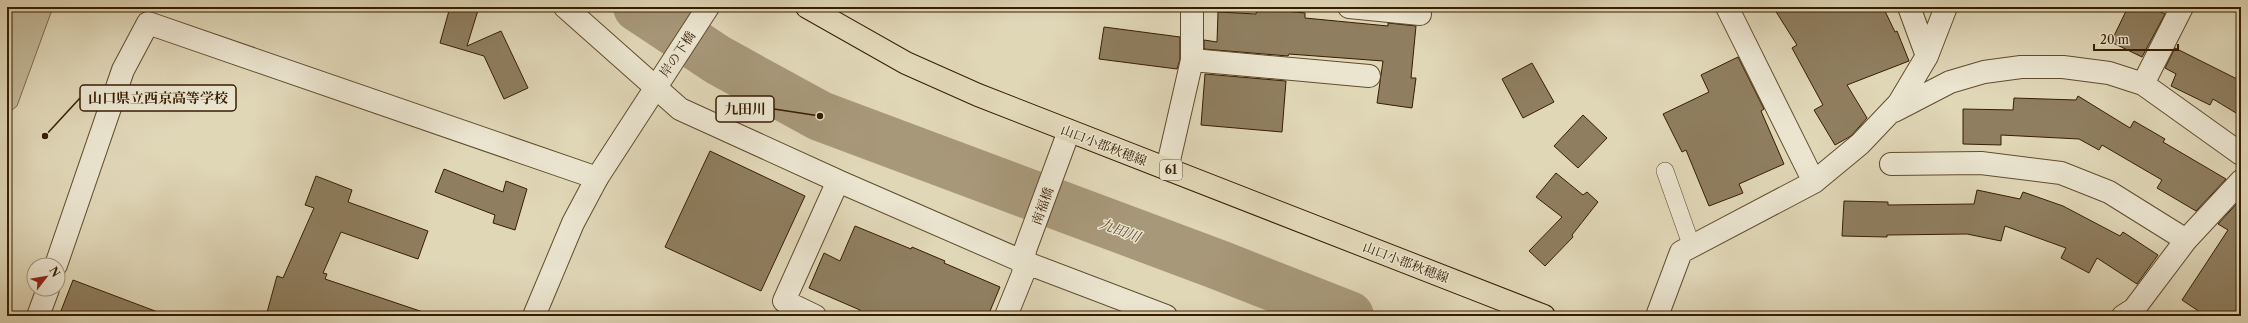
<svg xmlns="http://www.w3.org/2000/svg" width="2248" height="323" viewBox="0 0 2248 323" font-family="'Libre Caslon Text','Noto Serif JP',serif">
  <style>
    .green { fill: #c3b898; stroke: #7d6b4c }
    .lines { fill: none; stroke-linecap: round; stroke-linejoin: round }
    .river { stroke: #a79879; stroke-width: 50 }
    .building { fill: #8f7e5f; stroke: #371e00 }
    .service-casing { stroke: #614c2e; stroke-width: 18 }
    .minor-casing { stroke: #614c2e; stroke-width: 24 }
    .tertiary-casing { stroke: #614c2e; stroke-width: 24 }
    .primary-casing { stroke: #371e00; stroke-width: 24 }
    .service { stroke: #ebe5d0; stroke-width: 17 }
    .minor { stroke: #ebe5d0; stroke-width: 22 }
    .tertiary { stroke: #ebe5d0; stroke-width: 22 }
    .primary { stroke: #e0d7b7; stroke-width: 22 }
    .labels { text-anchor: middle; stroke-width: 3; stroke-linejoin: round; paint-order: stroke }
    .shield { fill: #ebe5d0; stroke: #6d5a3e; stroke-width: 1 }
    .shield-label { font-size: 12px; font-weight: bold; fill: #371e00 }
    .street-label { font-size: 13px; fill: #371e00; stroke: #ebe5d0 }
    .water-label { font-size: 14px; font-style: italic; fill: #5e492a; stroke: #ebe5d0 }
    .leader { fill: none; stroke: #371e00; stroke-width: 1.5 }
    .callout-dot { fill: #371e00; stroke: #ebe5d0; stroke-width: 1.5 }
    .callout { fill: #ebe5d0; stroke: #371e00; stroke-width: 1.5 }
    .callout-label { font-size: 14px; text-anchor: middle; font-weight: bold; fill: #371e00 }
  </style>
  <rect width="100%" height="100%" fill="#e0d7b7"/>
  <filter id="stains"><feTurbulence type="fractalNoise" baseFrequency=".005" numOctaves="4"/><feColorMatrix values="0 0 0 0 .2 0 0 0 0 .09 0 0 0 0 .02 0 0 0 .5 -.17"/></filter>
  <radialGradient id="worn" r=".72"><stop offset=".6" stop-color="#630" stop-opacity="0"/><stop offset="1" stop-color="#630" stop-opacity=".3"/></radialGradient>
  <path class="green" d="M7,7H53L17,106L7,114Z"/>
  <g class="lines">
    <path class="river" d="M638,7L718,60L820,116L1219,265L1349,316"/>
  </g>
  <path class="building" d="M450,7H479L467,46L501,31L528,88L504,99L484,56L440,43Z
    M1773,7H1883L1895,32L1897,31L1909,61L1847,85L1867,118L1851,136L1835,145L1814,110L1823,105L1792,48L1797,45Z
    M2128,7H2151L2165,14L2142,57L2111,42Z
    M1257,8L1305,13V18L1388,26V23L1416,26L1411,78H1416L1412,108L1377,103L1383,61L1289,54L1288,56L1204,49V40L1217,42L1218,12L1256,14Z
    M1104,27L1180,37V59L1177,69L1099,59Z
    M2175,48L2241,81V116L2213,99L2210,105L2171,86L2176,74L2165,68Z
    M1738,57L1764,109L1761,111L1784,164L1739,184L1743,193L1709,206L1686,150L1682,152L1663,114L1709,92L1701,75Z
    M1532,63L1554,102L1523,118L1502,79Z
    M1205,74L1286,81L1282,132L1201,125Z
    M2078,96L2130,128L2134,121L2165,139L2163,142L2226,179L2196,211L2157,188L2162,180L2102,145L2099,150L2079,139L2001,135V145L1963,144V109L2013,110L2014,98L2076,100Z
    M1583,115L1607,138L1578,168L1554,146Z
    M710,151L805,196L761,291L665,247Z
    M444,169L503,192L506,181L527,189L515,230L493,223L495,215L435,192Z
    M1556,173L1583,195L1587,192L1598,202L1572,235L1573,237L1545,266L1529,251L1562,217L1536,197Z
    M316,176L352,190L348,202L428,231L418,259L341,232L323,273L327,274L325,279L423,312L422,316H266L277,276L283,278L314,208L305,205Z
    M1977,190L2020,199L2023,192L2063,206L2120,236L2123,232L2158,255L2137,284L2097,258L2089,273L2061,258L2066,248L2005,226L2001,241L1967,234L1887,235V237L1842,236L1844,201L1888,202V205L1974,204Z
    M2241,199V316H2206L2182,300L2228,230L2218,224Z
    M855,226L911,249L912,247L945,261L944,263L1000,287L988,316H858L860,310L809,288L824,253L840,261Z
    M73,280L163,314L162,316H59Z"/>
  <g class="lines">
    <g class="service-casing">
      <path id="service" d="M1665,171L1692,247"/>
    </g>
    <g class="minor-casing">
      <path id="minor" d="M565,7L680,109L838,181
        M1349,7L1420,14
        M1727,7L1814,182
        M1909,7L1927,56
        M1192,60L1369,76
        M2143,84L2182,7
        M1894,111L1950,82L1984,72L2021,67H2063L2109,73L2143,84L2241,154
        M1891,164L1981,163L2061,173L2109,192L2186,240
        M1167,169L1192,60V7
        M56,265L123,70L148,23L597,178
        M38,316L48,289
        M815,316L784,301L838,181L1024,262L1166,316
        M1006,316L1023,274L1025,250L1069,131
        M1657,316L1681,252L1814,182L1860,144L1899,103L1927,56L1946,7
        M2123,316L2134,309L2186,240L2241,181"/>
    </g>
    <g class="tertiary-casing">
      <path id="tertiary" d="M534,316L573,223L597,178L708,7"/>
    </g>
    <g class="primary-casing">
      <path id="primary" d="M807,7L906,63L978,95L1544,316"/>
    </g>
    <use href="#service" class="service"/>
    <use href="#minor" class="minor"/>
    <use href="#tertiary" class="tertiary"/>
    <use href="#primary" class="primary"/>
  </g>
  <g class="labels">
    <rect class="shield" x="1160" y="160" width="22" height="20" rx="3"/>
    <g class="shield-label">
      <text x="1171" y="174">61</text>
    </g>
    <g class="street-label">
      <text transform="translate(677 54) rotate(-56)" y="5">岸の下橋</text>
      <text transform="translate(1104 145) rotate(21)" y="5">山口小郡秋穂線</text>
      <text transform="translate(1042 206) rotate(-70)" y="5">南福橋</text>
      <text transform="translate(1406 262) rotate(21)" y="5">山口小郡秋穂線</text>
    </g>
    <g class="water-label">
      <text transform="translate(1120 230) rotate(21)" y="5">九田川</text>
    </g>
  </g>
  <path class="leader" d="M45 136L80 98M820 116L774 109"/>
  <g class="callout-dot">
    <circle cx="45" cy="136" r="4"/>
    <circle cx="820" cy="116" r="4"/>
  </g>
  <g class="callout">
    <rect x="80" y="85" width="156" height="26" rx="4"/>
    <rect x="716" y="96" width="58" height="26" rx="4"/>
  </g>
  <g class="callout-label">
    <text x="158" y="103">山口県立西京高等学校</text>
    <text x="745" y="114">九田川</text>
  </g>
  <rect width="2248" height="323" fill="none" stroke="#e0d7b7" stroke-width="24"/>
  <rect x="8" y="8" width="2232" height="307" fill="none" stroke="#371e00" stroke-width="2"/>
  <rect x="12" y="12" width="2224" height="299" fill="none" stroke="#371e00"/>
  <g transform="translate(46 277) rotate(59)"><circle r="19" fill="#ebe5d0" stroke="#a3957d"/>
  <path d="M0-3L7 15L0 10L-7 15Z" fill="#8f2418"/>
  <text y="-6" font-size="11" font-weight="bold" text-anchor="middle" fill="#371e00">N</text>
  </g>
  <path d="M2094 44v6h84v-6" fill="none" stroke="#371e00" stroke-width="2"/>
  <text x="2100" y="44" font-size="12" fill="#371e00" stroke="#ebe5d0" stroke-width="3" paint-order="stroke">20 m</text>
  <rect width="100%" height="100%" filter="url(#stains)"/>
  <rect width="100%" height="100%" fill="url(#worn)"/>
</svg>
